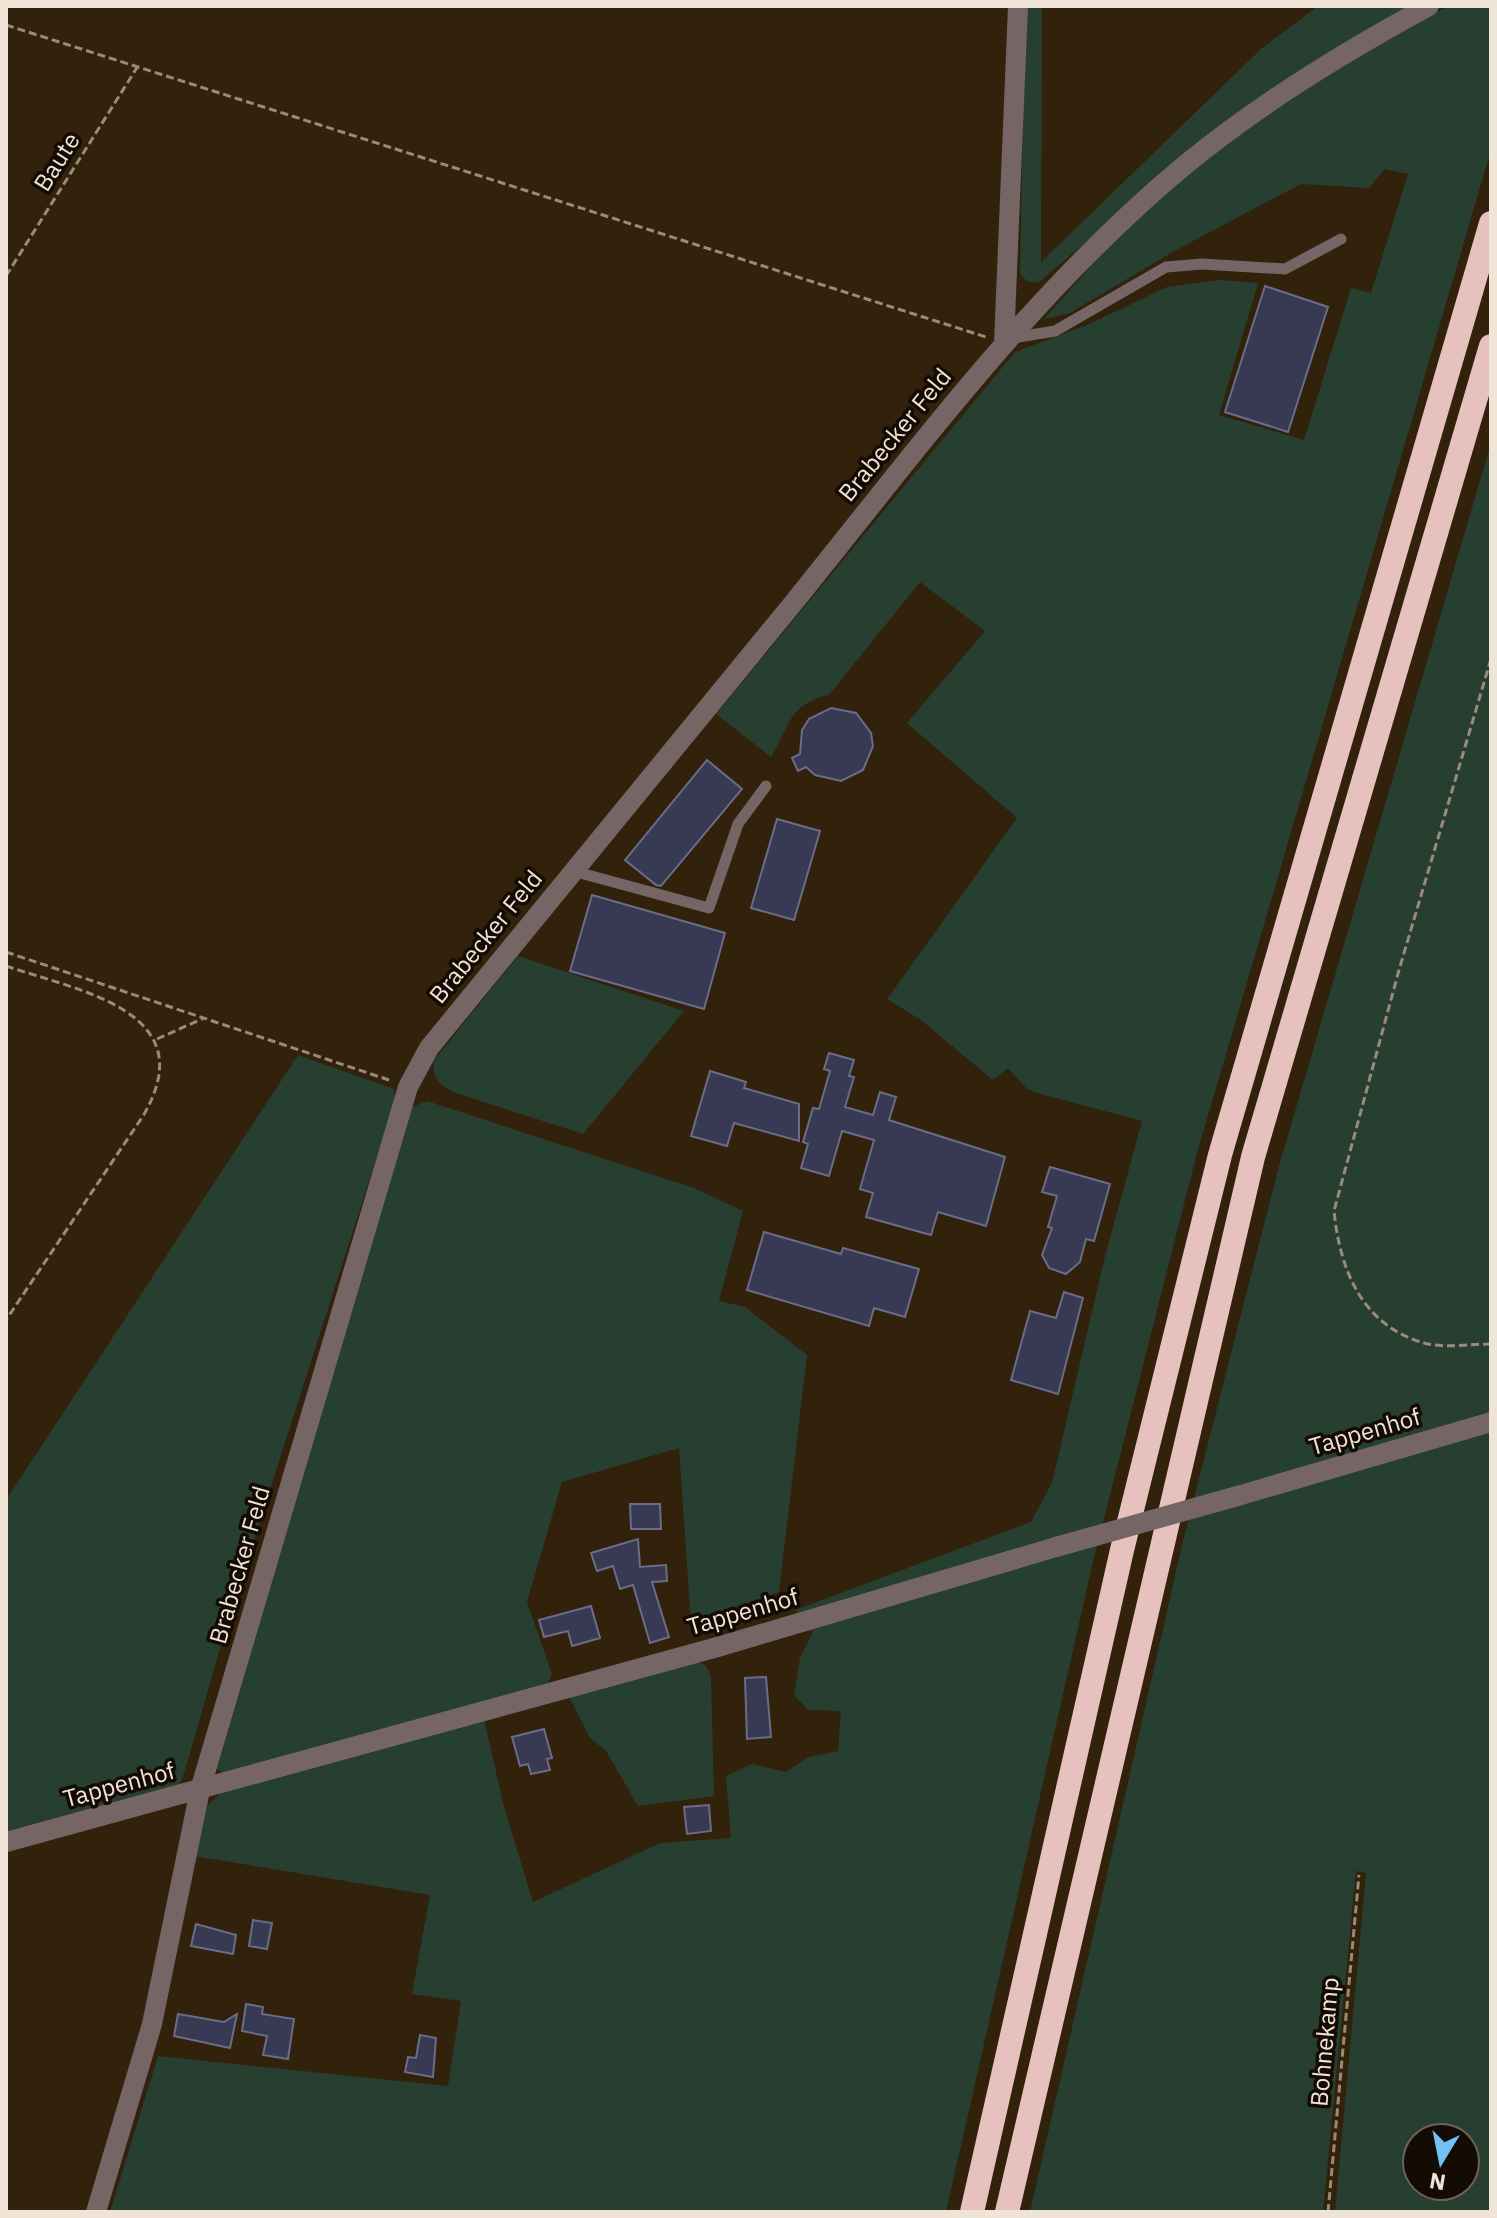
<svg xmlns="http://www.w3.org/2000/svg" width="1497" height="2218" viewBox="0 0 1497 2218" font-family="'IBM Plex Sans',sans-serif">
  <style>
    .green { fill: #273f31; fill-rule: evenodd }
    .building { fill: #383953; stroke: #6a6c88; stroke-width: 2 }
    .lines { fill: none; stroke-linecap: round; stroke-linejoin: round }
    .path { stroke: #998a79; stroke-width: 3; stroke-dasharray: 8 4; stroke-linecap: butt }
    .service { stroke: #756665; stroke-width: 11 }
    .minor { stroke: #756665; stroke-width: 20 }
    .motorway { stroke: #e7c1be; stroke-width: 24 }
    .minor-bridge { stroke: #756665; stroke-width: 20 }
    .labels { text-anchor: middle; stroke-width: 7; stroke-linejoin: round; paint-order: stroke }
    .street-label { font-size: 24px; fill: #f0e4d7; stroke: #140c04 }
  </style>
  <rect width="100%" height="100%" fill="#32210b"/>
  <path class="green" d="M1025,6H1042L1041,262L1262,48L1318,6H1416L1114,218L1038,283L1027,281L1020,274Z
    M1449,6H1491V150L1197,1153L1092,1566L946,2212H110L158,2056L448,2086L461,2001L412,1994L430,1895L194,1856L207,1806L223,1791L484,1719L504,1807L533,1902L660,1843L731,1838L726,1776L752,1764L786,1772L809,1757L838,1751L841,1711L808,1710L794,1695L800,1658L813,1632L795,1610L1031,1522L1052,1483L1104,1260L1142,1121L1037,1093L1027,1089L1008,1068L993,1080L921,1020L887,999L1017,818L907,723L985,631L920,582L829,695C788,704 790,726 771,757L716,714L1015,352L1087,325L1167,287L1221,280L1258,283L1219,415L1304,440L1351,288L1371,293L1408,174L1385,169L1369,188L1301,184L1176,250L1070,313L1044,319L1124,228L1221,146L1375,43Z
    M1491,443V2212H1335L1366,1873L1356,1871L1323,2212H1030L1183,1541L1279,1166ZM1417,2138H1465V2186H1417Z
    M518,956L684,1011L583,1134L456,1093C441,1086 431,1079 434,1060Z
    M298,1055L394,1089L395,1100L230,1614L183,1777L179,1785L6,1831V1500Z
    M427,1101L694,1188L743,1211L719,1301L745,1307L807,1355L779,1592L691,1622L679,1448L562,1482L527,1602L552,1674L547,1685L226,1775L217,1769L410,1108Z
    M695,1660L706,1666L711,1676L714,1796L638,1806L606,1751L590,1738L568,1695Z"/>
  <path class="building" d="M1265,286L1328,307L1288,432L1225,412Z
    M831,708L856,713L871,733L873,746L863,770L841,781L815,775L806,767L798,771L792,758L800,754L802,730L809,719Z
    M707,760L742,789L661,886L656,885L625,860Z
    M777,819L820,831L794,920L751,908Z
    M592,895L725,933L704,1009L570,971Z
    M829,1053L854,1060L849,1076L854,1077L845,1107L873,1115L880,1092L896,1097L889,1120L1005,1157L986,1226L938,1212L931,1235L866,1217L873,1193L860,1189L874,1140L842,1131L829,1176L801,1168L808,1144L803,1142L813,1108L819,1109L830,1071L824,1069Z
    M710,1071L746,1082L744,1088L799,1104V1141L734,1123L727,1146L691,1136Z
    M1050,1167L1110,1184L1094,1241L1086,1239L1080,1262L1066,1274L1049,1268L1042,1255L1052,1228L1048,1227L1057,1196L1042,1192Z
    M764,1232L841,1254L843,1248L919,1269L905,1317L874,1308L869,1326L747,1290Z
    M1064,1292L1083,1298L1058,1394L1011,1380L1030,1311L1056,1318Z
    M630,1504H660L661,1529H631Z
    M638,1539L640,1567L666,1565L667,1581L652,1582L669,1637L650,1643L633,1585L620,1589L613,1566L597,1571L591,1553Z
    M591,1606L600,1638L572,1646L568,1631L544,1637L539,1620Z
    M766,1677L771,1737L747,1739L745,1678Z
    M544,1729L552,1758L547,1759L550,1770L531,1774L528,1764L520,1766L512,1737Z
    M709,1805L711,1831L687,1834L684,1807Z
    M253,1920L272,1923L267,1949L249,1946Z
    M196,1924L236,1935L233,1954L191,1946Z
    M246,2004L263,2007L262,2014L294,2019L288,2059L263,2055L267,2036L242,2031Z
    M178,2014L224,2022L237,2014L230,2048L174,2036Z
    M420,2035L436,2038L433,2077L405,2072L408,2057L416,2058Z"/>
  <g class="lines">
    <path class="path" d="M6,25L986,337
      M6,276L138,66
      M1491,659L1399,970L1334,1211C1340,1271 1363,1328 1428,1344C1447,1348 1471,1344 1491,1344
      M6,952L389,1080
      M6,966C79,991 205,1011 143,1116L6,1320
      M157,1039L204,1018
      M1328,2212L1359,1875"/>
    <path class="service" d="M1012,338L1055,331L1166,267L1202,264L1285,269L1341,239
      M573,871L709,908L738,824L766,786"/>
    <path class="minor" d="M1004,343L1018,6
      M1241,1495L1491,1422
      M6,1842L714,1648L1056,1547
      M96,2212L152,2024L200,1790L408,1087L429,1048C551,899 673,750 795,601C917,450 1034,290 1185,165C1260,103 1344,52 1429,6"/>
    <path class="motorway" d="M972,2212L1122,1550L1220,1155L1491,223
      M1007,2212L1253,1157L1491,346"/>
    <path class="minor-bridge" d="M1056,1547L1241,1495"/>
  </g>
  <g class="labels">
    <g class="street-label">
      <text transform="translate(57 162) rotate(-58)" y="8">Baute</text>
      <text transform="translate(895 435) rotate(-51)" y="8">Brabecker Feld</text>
      <text transform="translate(486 937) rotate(-51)" y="8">Brabecker Feld</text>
      <text transform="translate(1365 1432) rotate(-16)" y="8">Tappenhof</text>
      <text transform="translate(240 1565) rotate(-74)" y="8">Brabecker Feld</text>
      <text transform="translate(743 1612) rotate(-16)" y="8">Tappenhof</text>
      <text transform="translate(119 1785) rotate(-15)" y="8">Tappenhof</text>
      <text transform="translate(1325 2042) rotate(-85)" y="8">Bohnekamp</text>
    </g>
  </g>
  <rect width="1497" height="2218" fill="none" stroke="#f0e4d7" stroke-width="16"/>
  <g transform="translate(1441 2162) rotate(190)"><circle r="38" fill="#140c04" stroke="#6c6258" stroke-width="2"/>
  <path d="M0-6L14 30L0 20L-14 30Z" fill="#72c1f5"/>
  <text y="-12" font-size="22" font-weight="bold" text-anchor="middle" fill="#f0e4d7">N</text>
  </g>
</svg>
